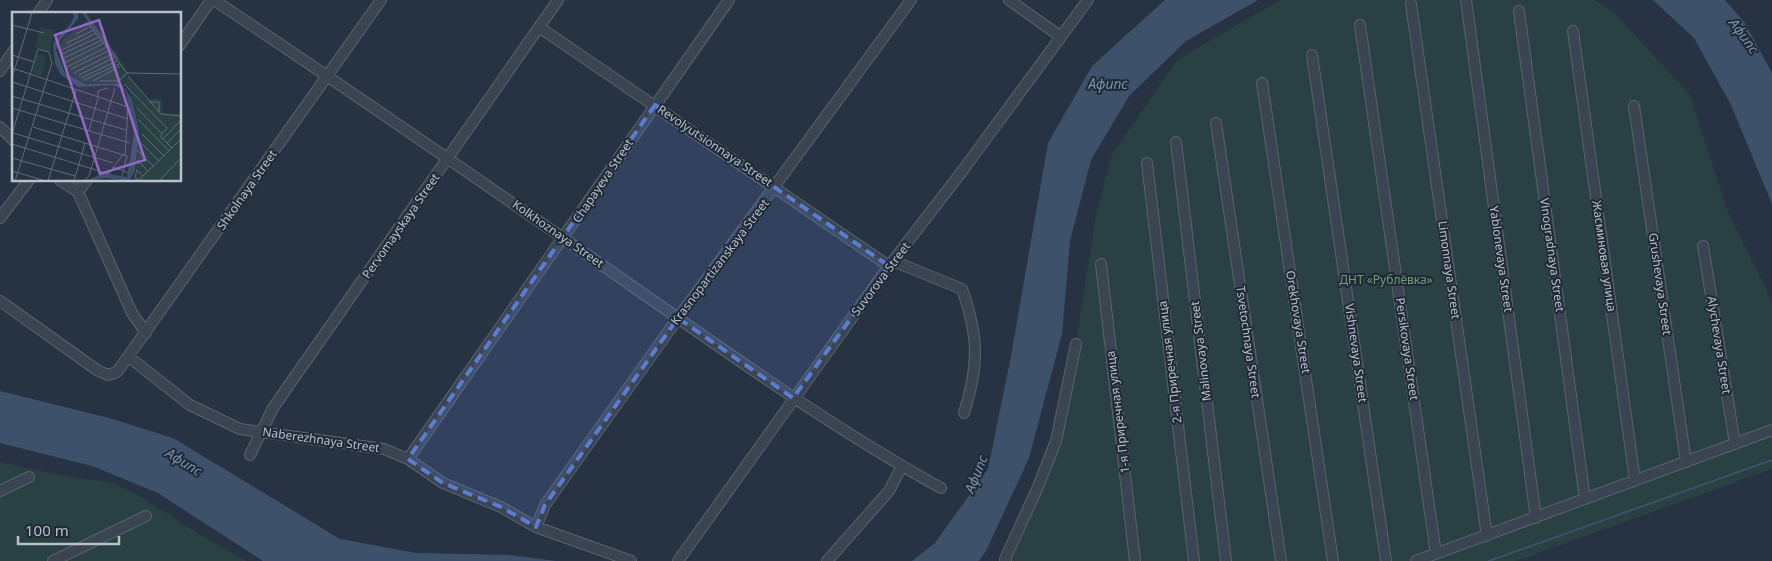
<svg xmlns="http://www.w3.org/2000/svg" width="1772" height="561" viewBox="0 0 1772 561" font-family="'Noto Sans',sans-serif">
  <style>
    .green { fill: #294142 }
    .water { fill: #3d526a }
    .lines { fill: none; stroke-linecap: round; stroke-linejoin: round }
    .stream { stroke: #3d526a; stroke-width: 2 }
    .minor-casing { stroke: #59636f; stroke-width: 12 }
    .minor { stroke: #3b4551; stroke-width: 10 }
    .marked { fill: #5b7cd3; fill-opacity: 0.2; stroke: #5b7cd3; stroke-width: 4; stroke-dasharray: 10 6; stroke-linejoin: round }
    .labels { text-anchor: middle; stroke-width: 4; stroke-linejoin: round; paint-order: stroke }
    .street-label { font-size: 12px; fill: #b8c0cb; stroke: #202a37 }
    .park-label { font-size: 12px; fill: #709c78; stroke: #202a37 }
    .water-label { font-size: 14px; font-style: italic; fill: #7992ad; stroke: #202a37 }
    .inset-river { fill: none; stroke: #3d526a; stroke-width: 2.5 }
    .inset-road { fill: none; stroke: #616b79; stroke-width: 1 }
    .view { fill: #9367c4; fill-opacity: 0.15; stroke: #9367c4; stroke-width: 2.5 }
    .inset-edge { fill: none; stroke: #b8c0cb; stroke-width: 2.5 }
  </style>
  <rect width="100%" height="100%" fill="#273342"/>
  <path class="green" d="M1280,0H1594L1614,12L1690,95L1727,210L1768,293L1772,304V469L1516,561H1000L1053,440L1077,335L1096,215L1112,155L1177,60Z
    M0,462L54,474L112,483L138,495L207,539L247,561H0Z"/>
  <path class="water" d="M1165,0H1258L1186,41L1129,96L1091,160L1070,241L1062,334L1029,458L986,551L979,561H912L935,543L988,469L1011,356L1048,143L1092,66Z
    M1653,0H1725L1745,23L1772,73V204L1731,105L1694,38Z
    M0,391L109,418L173,438L340,539L416,553L510,555L556,561H263L158,493L92,466L0,443Z"/>
  <g class="lines">
    <path class="stream" d="M1489,561L1772,460"/>
    <g class="minor-casing">
      <path id="minor" d="M214,0C352,92 488,186 625,281C728,353 831,427 941,488
        M1009,0L1060,36
        M1466,0L1536,518
        M1411,4L1487,536
        M1519,11L1585,499
        M38,14L47,0
        M1360,25L1436,554
        M539,27L889,266
        M1573,31L1635,481
        M180,45L211,0
        M1312,55L1386,561
        M0,71L14,50
        M1262,83L1333,561
        M1634,106L1686,462
        M1216,123L1281,561
        M0,127L14,141
        M1176,142L1226,561
        M1147,163L1194,561
        M60,180L78,192L132,313L146,333
        M78,192L87,180
        M0,218L29,180
        M1703,246L1735,444
        M893,261L962,289C979,337 979,365 964,413
        M1101,264L1135,561
        M0,301L97,370L108,375L117,372L381,0
        M129,357L190,405L240,429L384,449L408,459L443,483L501,507L536,527L631,561
        M250,455L273,408L558,0
        M408,459L729,0
        M0,491L29,477
        M536,527L545,505L678,318L911,0
        M53,561L146,516
        M678,561L889,266L963,170L1088,0
        M827,561L889,491L902,466
        M1006,561L1005,559L1037,489L1056,441L1076,344
        M1416,561L1772,430"/>
    </g>
    <use href="#minor" class="minor"/>
  </g>
  <path class="marked" d="M655,105L889,266L793,398L678,318L545,505L536,527L501,507L443,483L408,459Z"/>
  <g class="labels">
    <g class="street-label">
      <text transform="translate(715 146) rotate(34)" y="4">Revolyutsionnaya Street</text>
      <text transform="translate(603 181) rotate(-56)" y="4">Chapayeva Street</text>
      <text transform="translate(247 190) rotate(-55)" y="4">Shkolnaya Street</text>
      <text transform="translate(401 226) rotate(-55)" y="4">Pervomayskaya Street</text>
      <text transform="translate(558 234) rotate(35)" y="4">Kolkhoznaya Street</text>
      <text transform="translate(1552 255) rotate(82)" y="4">Vinogradnaya Street</text>
      <text transform="translate(1604 256) rotate(82)" y="4">Жасминовая улица</text>
      <text transform="translate(1501 259) rotate(82)" y="4">Yablonevaya Street</text>
      <text transform="translate(720 262) rotate(-53)" y="4">Krasnopartizanskaya Street</text>
      <text transform="translate(1449 270) rotate(82)" y="4">Limonnaya Street</text>
      <text transform="translate(881 279) rotate(-53)" y="4">Suvorova Street</text>
      <text transform="translate(1660 284) rotate(82)" y="4">Grushevaya Street</text>
      <text transform="translate(1298 322) rotate(81)" y="4">Orekhovaya Street</text>
      <text transform="translate(1248 342) rotate(82)" y="4">Tsvetochnaya Street</text>
      <text transform="translate(1719 345) rotate(81)" y="4">Alychevaya Street</text>
      <text transform="translate(1407 349) rotate(82)" y="4">Persikovaya Street</text>
      <text transform="translate(1201 351) rotate(-97)" y="4">Malinovaya Street</text>
      <text transform="translate(1356 353) rotate(82)" y="4">Vishnevaya Street</text>
      <text transform="translate(1170 362) rotate(-97)" y="4">2-я Приречная улица</text>
      <text transform="translate(1118 412) rotate(-97)" y="4">1-я Приречная улица</text>
      <text transform="translate(321 440) rotate(8)" y="4">Naberezhnaya Street</text>
    </g>
    <g class="park-label">
      <text x="1386" y="284">ДНТ «Рублёвка»</text>
    </g>
    <g class="water-label">
      <text transform="translate(1744 36) rotate(54)" y="5">Афипс</text>
      <text x="1108" y="89">Афипс</text>
      <text transform="translate(184 462) rotate(32)" y="5">Афипс</text>
      <text transform="translate(976 474) rotate(-68)" y="5">Афипс</text>
    </g>
  </g>
  <g transform="translate(12 12)">
    <rect width="169" height="169" fill="#273342"/>
    <path d="M77,7L112,53L116,61L111,70L72,71L54,60L48,47V35L52,27ZM28,15L43,18L38,39L23,35ZM25,42L35,45L29,64L20,61ZM116,63L134,87H150L151,102H169V169H155L154,165L150,169H118L123,165L128,117L118,78L111,71Z" fill="#294142"/>
    <path d="M60,0H66V7L48,28L44,38L53,61L73,72L109,71L120,87L127,118L123,159L117,169L94,166L75,169L91,161L115,165L122,122L114,81L111,77L100,73L66,75L49,63L43,52L41,32L59,11L62,4Z" fill="#3d526a"/>
    <path class="inset-river" d="M71,0L106,47"/>
    <path class="inset-road" d="M76,11L115,61L169,62M0,13L32,21M64,22L79,14M55,31L82,18M50,38L84,21M50,42L87,25M0,43L22,50M50,47L90,28M52,51L92,31M55,55L95,35M0,56L116,95L113,143M59,57L98,38M62,61L100,42M67,63L103,45M116,64L149,102L169,104M0,66L20,1M69,66L105,49M72,68L107,52M81,69L108,54M88,69H107L115,61M0,70L116,107M112,72L155,116L148,124L160,136M0,84L114,118M86,85V79L96,76M137,90H147V100M0,96L118,131M125,96L150,122M126,107L157,139M21,115L115,144L110,164M77,119L86,86M1,121L101,151M0,122L26,37L37,40L40,51L3,169M130,122L152,144M151,127L169,108M129,131L147,149M155,131L169,117M0,132L97,162L111,142M125,138L141,154M0,146L63,164M125,148L136,159M100,155L117,161M0,159L34,169M36,169L64,78M62,169L73,131M72,169L77,164L103,76M126,169L169,127M126,169L123,165L125,158L131,164M147,169L169,146"/>
    <path class="view" d="M87,8L133,148L88,162L43,23Z"/>
    <rect width="169" height="169" class="inset-edge"/>
  </g>
  <path d="M18 536v8h101v-8" fill="none" stroke="#b8c0cb" stroke-width="2.5"/>
  <text x="25" y="536" font-size="15" fill="#b8c0cb" stroke="#202a37" stroke-width="4" paint-order="stroke">100 m</text>
</svg>
